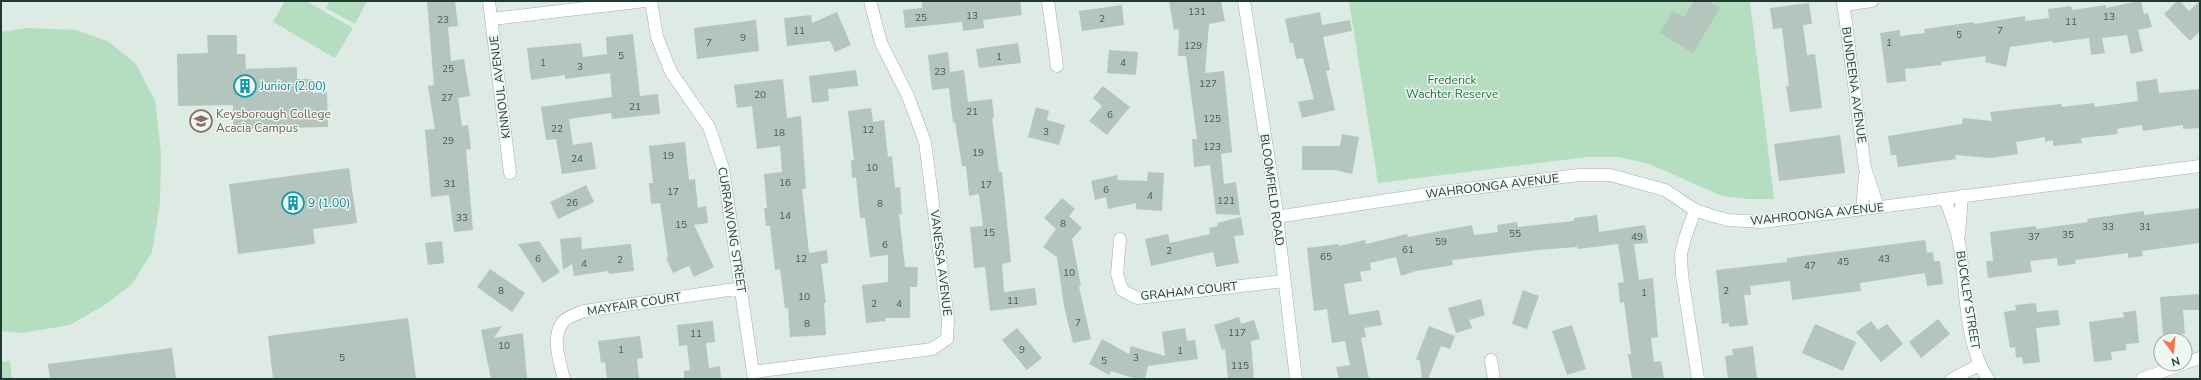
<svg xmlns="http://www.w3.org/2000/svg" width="2201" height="380" viewBox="0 0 2201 380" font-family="'Nunito Sans',sans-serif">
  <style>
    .green { fill: #b5ddbf }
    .building { fill: #b3c5bd }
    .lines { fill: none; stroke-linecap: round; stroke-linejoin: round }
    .street-casing { stroke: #a1b2ab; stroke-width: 13 }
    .secondary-casing { stroke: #9cb6ac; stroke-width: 13 }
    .street { stroke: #fff; stroke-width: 12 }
    .secondary { stroke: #fff; stroke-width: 12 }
    .labels { text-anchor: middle; stroke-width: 3; stroke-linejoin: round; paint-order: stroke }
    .number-label { font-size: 10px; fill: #435d55 }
    .park-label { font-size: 12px; fill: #277343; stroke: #eef7f2 }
    .street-label { font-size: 12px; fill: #1e3a32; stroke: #eef7f2 }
    .culture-label { font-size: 12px; fill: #0d838f; stroke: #eef7f2; text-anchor: start }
    .education-label { font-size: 12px; fill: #785e54; stroke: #eef7f2; text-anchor: start }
  </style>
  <rect width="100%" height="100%" fill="#deeae4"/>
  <path class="green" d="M285,1H306L353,28L335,58L273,22Z
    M330,1H367L355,24L326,8Z
    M1349,1H1750L1774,199H1748L1722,196L1649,164L1619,157H1587L1378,183Z
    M28,28L77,30L109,42L136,64L155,101L161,153L160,203L152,252L132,284L106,304L70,325L20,333L1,331V32Z
    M10,361L12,379H1V362Z"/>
  <path class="building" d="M427,1H455L458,26L448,27L451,61L464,59L470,96L458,98L462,126L468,125L471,149L466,150L473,230L454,232L449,195L431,197L425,130L435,129L428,86L434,85Z
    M922,1H1020L1022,15L983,20L984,28L963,31L962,22L905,28L903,10L922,8Z
    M1169,1H1221L1225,21L1209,24L1205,73L1224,71L1232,152L1221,154L1224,184L1236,182L1240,215L1216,214L1210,165L1194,167L1192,139H1197L1186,56H1178L1179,29L1174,30Z
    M1694,1H1708L1720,8L1693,53L1660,33L1673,11L1684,17Z
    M2139,1H2141L2144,14L2148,13L2152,27L2138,30L2143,51L2131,54L2127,35L2102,38L2105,53L2091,55L2089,38L2053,43L2052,41L2010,47L2006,67L1985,62L1986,56L1941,62L1942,65L1905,69L1906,81L1887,83L1880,33L1900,30V36L1925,33L1924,29L1974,22V24L2025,16V21L2049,18L2048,9L2071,6L2072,10L2106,5V8Z
    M2177,1H2180L2189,11L2200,1V31L2190,41L2164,14Z
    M1809,3L1812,24L1803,25L1807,55L1815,54L1822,108L1790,112L1786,86H1789L1782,28L1773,29L1770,8Z
    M1122,5L1124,25L1082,31L1079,11Z
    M837,12L851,45L835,52L830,41L787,46L784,18L811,15L812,23Z
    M1320,12L1322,25L1350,20L1352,31L1323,37L1330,70L1326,71L1335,110L1302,118L1298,102L1314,99L1303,58L1296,59L1293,43H1290L1285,19Z
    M756,20L759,51L697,59L694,28Z
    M633,34L640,96L658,94L660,114L612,119L611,113L569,119L573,145L592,142L596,169L562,174L556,139L546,140L541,107L612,97L610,73L565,79V75L531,80L527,48L581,43L583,57L607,54L606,37Z
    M207,35H237V54H245L246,69L297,67V79H313V93L327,92L328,127L233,129V105L178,106L177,54L208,53Z
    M1018,43L1021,63L979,68L976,49Z
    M1109,50L1138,52L1136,75L1107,73Z
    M948,52L950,72L964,70L968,102L992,99L994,118H992L999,172H1002L1011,262L1002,264L1004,292L1035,288L1037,305L990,311L985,267L974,268L970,227L983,226L979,194L969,196L966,166H962L955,122L953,123L949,88L932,90L928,55Z
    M856,70L858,86L828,89L829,101L812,103L809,76Z
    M783,79L787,118L801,116L806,189H802L809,253L827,250L828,263L821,264L826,303H824L826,335L790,337L788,308H785L780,269L775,270L770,226H766L764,208H767L764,174L782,172L780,146L757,149L752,106L737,108L734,85Z
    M2157,79L2159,93L2200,89V128L2183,129V125L2143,131L2142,125L2117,129L2118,134L2081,138L2082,143L2053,146V140L2045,142V137L2016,142L2018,154L1990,158L1955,155L1956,159L1898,167L1896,155H1891L1888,136L1962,124L1963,118L1992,121L1990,112L2061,104L2062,107L2094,103L2095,107L2138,101L2136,82Z
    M1103,86L1130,107L1107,135L1089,121L1102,106L1093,98Z
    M1036,107L1049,111L1047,120L1065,125L1059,145L1028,137Z
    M871,108L873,122L884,120L888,157L892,156L895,188L900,187L902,214H899L905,267H918L917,287H910V318H885L886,321L866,323L862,285L888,282V255L870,257L865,218H860L856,177L852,178L851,160H854L848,111Z
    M1342,134L1359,137L1352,174L1335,170H1302V146H1340Z
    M1840,135L1845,173L1779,181L1774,144Z
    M685,142L689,180L695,179L698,208L706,206L708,223L694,225L714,267L694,277L689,266L673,273L666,258L668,257L660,203L651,204L649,183H653L649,146Z
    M349,168L357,223L313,229L315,244L238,254L229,184Z
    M1148,172L1164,173L1162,211L1136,209V203L1108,209L1106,197L1095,200L1091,181L1117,175L1118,180L1147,181Z
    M586,185L594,202L558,219L550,202Z
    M1062,198L1075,209L1069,216L1082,228L1072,239L1081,286L1079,287L1091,339L1073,343L1064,306L1057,257L1043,247L1056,229L1044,218Z
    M2200,208V243L2142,251L2143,256L2128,258V253L2075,260L2076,264L2058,266L2057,258L2030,261L2032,272L1988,278L1986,261H1993L1990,232L2036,226V229L2088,222L2087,219L2144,211V215Z
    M1597,215L1599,232L1645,225L1648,243L1634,244L1639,280L1653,278L1658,337L1651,338L1654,362L1661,361L1664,379H1632L1628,354H1631L1624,302L1620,303L1618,283L1624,282L1618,244L1578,249L1577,247L1538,250L1452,260L1453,265L1416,271L1401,276L1396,257L1370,263L1371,270L1360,272L1362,281L1344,284L1349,315L1379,310L1382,325L1364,328L1366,337L1361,338L1369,379H1339L1336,367L1350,365L1345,341L1332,343L1327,309L1314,311L1307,248L1339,244V246L1365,240L1366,244L1407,234L1408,237L1472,225L1474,235L1498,232L1497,225L1517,222L1518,227L1574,221V218Z
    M1241,217L1244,235L1234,236L1239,263L1216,267L1213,252L1151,266L1145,239L1168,234L1170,243L1210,234L1209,228L1218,226L1217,223Z
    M581,237L582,249L631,244L634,271L609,274L608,271L574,276L572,264L563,270L560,239Z
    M1925,240L1927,253L1933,252L1934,261H1940L1943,284L1927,286L1925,273L1860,283L1861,291L1792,300L1790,281L1750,286L1751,295H1744L1748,325L1729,327V323L1722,324L1716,270L1787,262V258Z
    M442,241L444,263L428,265L425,243Z
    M539,241L560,272L543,283L518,244Z
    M490,269L525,293L512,312L477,287Z
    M1523,290L1539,296L1527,329L1512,324Z
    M2200,294V310H2183L2185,334L2163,335L2160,297Z
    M1481,299L1485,315L1469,320L1472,328L1456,333L1448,308Z
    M2036,303L2037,312L2058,310L2060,325L2036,328L2040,362L2023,364L2022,357L2016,358L2015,347L2010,348L2004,312L2016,310L2015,305Z
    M2136,311L2139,343L2126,344V350L2111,352L2112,360L2094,362L2089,322L2124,317L2123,312Z
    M1239,317L1241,324L1254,320L1260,339L1251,341L1254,379H1228L1225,349L1222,350L1214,325Z
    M408,318L416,379H273L268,336Z
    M1938,319L1950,334L1921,358L1909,342Z
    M713,321L715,342L706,343L709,368L720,366L721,379H684V371L690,370L687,345L679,346L677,325Z
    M1871,321L1878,330L1887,324L1903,344L1881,362L1856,332Z
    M1815,324L1856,342L1843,371L1802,353Z
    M1572,325L1586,369L1567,375L1552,331Z
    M502,326L494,338L523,333L527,379H491L481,330Z
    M1429,326L1455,336L1450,349L1441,346L1428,379H1422L1420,361L1416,359Z
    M1017,328L1042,358L1027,370L1002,340Z
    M1185,328L1187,341L1195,340L1198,359L1148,366L1145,379H1136L1111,371L1109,375L1089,364L1102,339L1129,354L1131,346L1165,356L1162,332Z
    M640,336L643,358L637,359L639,379H607L605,362L601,363L598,341Z
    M1753,346L1757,379H1728L1725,356L1733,355L1732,349Z
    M172,348L176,379H50L48,364Z"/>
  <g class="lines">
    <g class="street-casing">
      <path id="street" d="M489,1L510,173
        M651,1L657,37L671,72L709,127L723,168L754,379
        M1048,1L1057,66
        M1843,1L1865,168L1878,207
        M1843,5L1872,1
        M492,19L645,1
        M1945,199C1950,213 1957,228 1959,243C1967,287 1963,341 1988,379
        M1862,209L1865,176
        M1695,210L1685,238L1681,254L1682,275L1698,379
        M1276,217L1434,193L1579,175H1610L1665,190L1695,210L1713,216L1728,220L1762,222L2200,166
        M1959,234L1962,196
        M1120,239L1117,274L1122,290L1137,298L1284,281
        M1491,360L1494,379
        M2185,363L2200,358
        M753,372L932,349L947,339L948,320L925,142L908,96L881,43L870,1
        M564,379C560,362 551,339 562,323C566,317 577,314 584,311L742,288
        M1952,379L1979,365
        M2142,379L2183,364"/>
    </g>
    <g class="secondary-casing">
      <path id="secondary" d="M1244,1L1275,199L1296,379"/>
    </g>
    <use href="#street" class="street"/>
    <use href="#secondary" class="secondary"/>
  </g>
  <defs>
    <g id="building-ring" transform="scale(1.15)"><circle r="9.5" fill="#eef7f2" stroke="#0f9aa8" stroke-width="1.5"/><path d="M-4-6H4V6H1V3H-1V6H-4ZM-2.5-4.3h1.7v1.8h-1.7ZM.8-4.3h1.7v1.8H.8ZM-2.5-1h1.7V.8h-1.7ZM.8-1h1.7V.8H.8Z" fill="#0f9aa8"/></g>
    <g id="school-ring" transform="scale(1.15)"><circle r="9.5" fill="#eef7f2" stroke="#8d6e63" stroke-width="1.5"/><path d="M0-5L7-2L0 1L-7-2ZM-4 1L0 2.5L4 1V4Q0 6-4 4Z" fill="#8d6e63"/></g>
  </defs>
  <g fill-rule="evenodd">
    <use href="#building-ring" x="245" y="86"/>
    <use href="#school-ring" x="201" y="121"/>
    <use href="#building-ring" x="293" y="203"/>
  </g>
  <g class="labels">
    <g class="number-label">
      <text x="1197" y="15">131</text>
      <text x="972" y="19">13</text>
      <text x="2109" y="20">13</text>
      <text x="921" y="21">25</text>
      <text x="1102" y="22">2</text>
      <text x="443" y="23">23</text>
      <text x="2071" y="25">11</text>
      <text x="799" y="34">11</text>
      <text x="2000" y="34">7</text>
      <text x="1959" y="38">5</text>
      <text x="743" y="41">9</text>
      <text x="709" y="46">7</text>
      <text x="1889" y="46">1</text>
      <text x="1193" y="49">129</text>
      <text x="621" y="59">5</text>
      <text x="999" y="60">1</text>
      <text x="543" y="66">1</text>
      <text x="1123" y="66">4</text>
      <text x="580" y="70">3</text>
      <text x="448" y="72">25</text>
      <text x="940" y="75">23</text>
      <text x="1208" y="87">127</text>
      <text x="760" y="98">20</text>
      <text x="447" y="101">27</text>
      <text x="635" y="110">21</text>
      <text x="972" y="115">21</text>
      <text x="1110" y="118">6</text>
      <text x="1212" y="122">125</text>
      <text x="557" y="132">22</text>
      <text x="868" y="133">12</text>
      <text x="1046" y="135">3</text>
      <text x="779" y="136">18</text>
      <text x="448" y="144">29</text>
      <text x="1212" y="150">123</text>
      <text x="978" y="156">19</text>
      <text x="668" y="159">19</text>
      <text x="577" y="162">24</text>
      <text x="872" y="171">10</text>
      <text x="785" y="186">16</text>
      <text x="450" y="187">31</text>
      <text x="986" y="188">17</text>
      <text x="1106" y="193">6</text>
      <text x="673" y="195">17</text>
      <text x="1150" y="199">4</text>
      <text x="1226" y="204">121</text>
      <text x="572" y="206">26</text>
      <text x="880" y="207">8</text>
      <text x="785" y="219">14</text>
      <text x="462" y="221">33</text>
      <text x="1063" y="227">8</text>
      <text x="681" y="228">15</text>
      <text x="2108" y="230">33</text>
      <text x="2145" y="230">31</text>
      <text x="989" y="236">15</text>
      <text x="1515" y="237">55</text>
      <text x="2068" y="238">35</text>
      <text x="1637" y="240">49</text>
      <text x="2034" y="240">37</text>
      <text x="1441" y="245">59</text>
      <text x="885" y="248">6</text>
      <text x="1408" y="253">61</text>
      <text x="1169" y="254">2</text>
      <text x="1326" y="260">65</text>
      <text x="538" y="262">6</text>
      <text x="801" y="262">12</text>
      <text x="1884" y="262">43</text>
      <text x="620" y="263">2</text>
      <text x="1843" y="265">45</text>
      <text x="584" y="267">4</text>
      <text x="1810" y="269">47</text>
      <text x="1069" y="276">10</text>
      <text x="501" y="294">8</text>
      <text x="1726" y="294">2</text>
      <text x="1644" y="296">1</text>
      <text x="804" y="300">10</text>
      <text x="1013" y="304">11</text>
      <text x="874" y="307">2</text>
      <text x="899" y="307">4</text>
      <text x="1078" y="326">7</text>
      <text x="807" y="327">8</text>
      <text x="1237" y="336">117</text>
      <text x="696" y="337">11</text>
      <text x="504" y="349">10</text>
      <text x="621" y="353">1</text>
      <text x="1022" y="353">9</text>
      <text x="1180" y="354">1</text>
      <text x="342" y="361">5</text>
      <text x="1136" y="361">3</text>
      <text x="1104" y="364">5</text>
      <text x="1240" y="369">115</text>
    </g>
    <g class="park-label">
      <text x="1452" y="84">Frederick<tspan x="1452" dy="14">Wachter Reserve</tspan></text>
    </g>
    <g class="street-label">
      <text transform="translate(1854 85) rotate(82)" y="4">BUNDEENA AVENUE</text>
      <text transform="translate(500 87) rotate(-97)" y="4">KINNOUL AVENUE</text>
      <text transform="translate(1492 186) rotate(-7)" y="4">WAHROONGA AVENUE</text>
      <text transform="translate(1272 190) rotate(82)" y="4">BLOOMFIELD ROAD</text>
      <text transform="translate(1817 214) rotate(-6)" y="4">WAHROONGA AVENUE</text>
      <text transform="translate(732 230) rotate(81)" y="4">CURRAWONG STREET</text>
      <text transform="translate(941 263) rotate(83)" y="4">VANESSA AVENUE</text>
      <text transform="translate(1189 291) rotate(-6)" y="4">GRAHAM COURT</text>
      <text transform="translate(1968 300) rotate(81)" y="4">BUCKLEY STREET</text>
      <text transform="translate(634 304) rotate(-9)" y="4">MAYFAIR COURT</text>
    </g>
    <g class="culture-label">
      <text x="260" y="90">Junior (2.00)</text>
      <text x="308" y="207">9 (1.00)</text>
    </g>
    <g class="education-label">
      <text x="216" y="118">Keysborough College<tspan x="216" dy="14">Acacia Campus</tspan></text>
    </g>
  </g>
  <rect width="2201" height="380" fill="none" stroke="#1e3a32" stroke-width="4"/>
  <g transform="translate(2173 352) rotate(164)"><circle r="19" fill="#eef7f2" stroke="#9baba5"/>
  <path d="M0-3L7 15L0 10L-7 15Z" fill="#f9744d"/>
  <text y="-6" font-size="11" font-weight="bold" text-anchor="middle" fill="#1e3a32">N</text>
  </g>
</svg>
